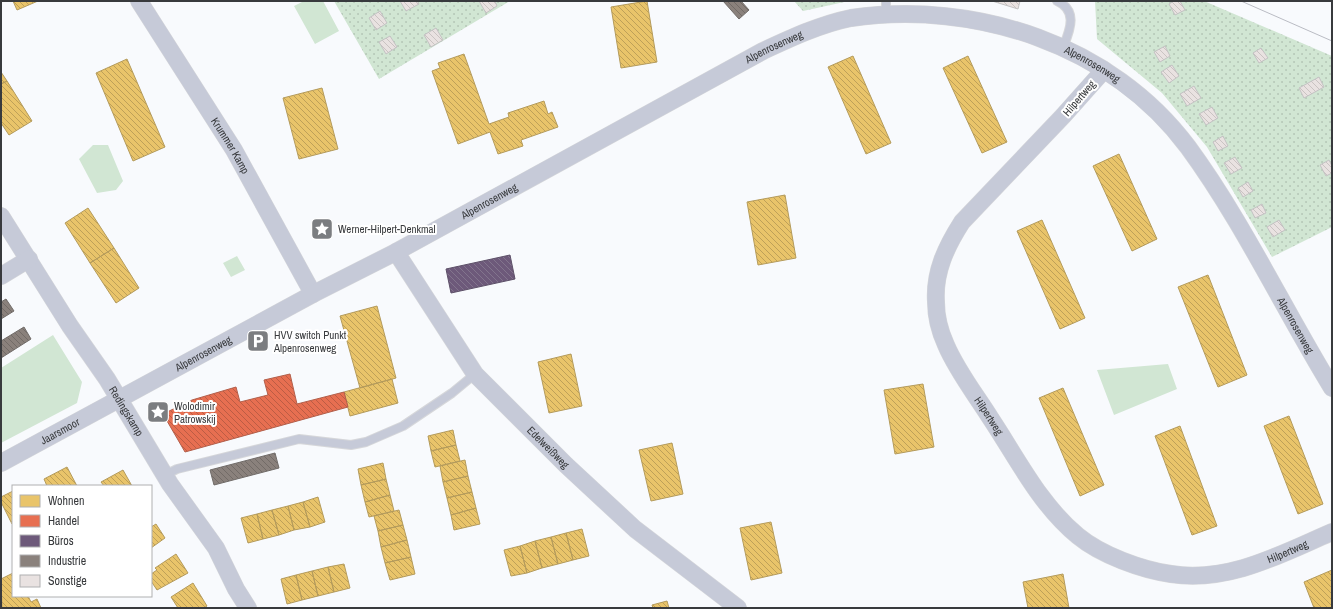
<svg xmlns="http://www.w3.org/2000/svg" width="1333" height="609" viewBox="0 0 1333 609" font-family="'Archivo Narrow',sans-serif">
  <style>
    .grass { fill: url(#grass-dots) }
    .park { fill: #d1e6d3 }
    .homes { fill: url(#homes-back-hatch); stroke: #b49b5c }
    .shops { fill: url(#shops-back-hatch); stroke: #b25f4b }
    .offices { fill: url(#offices-back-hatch); stroke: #5d5068 }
    .industry { fill: url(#industry-back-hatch); stroke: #716c69 }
    .building { fill: url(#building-back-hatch); stroke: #c3c2c3 }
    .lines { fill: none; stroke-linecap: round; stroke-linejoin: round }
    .service-casing { stroke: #d6d7da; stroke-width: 10 }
    .minor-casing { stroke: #d6d7da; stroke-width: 18 }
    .service { stroke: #c6cad8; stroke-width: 8 }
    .minor { stroke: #c6cad8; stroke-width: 17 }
    .tram { stroke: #babcc4; stroke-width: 1 }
    .labels { text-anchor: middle; stroke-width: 4; stroke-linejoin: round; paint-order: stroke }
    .street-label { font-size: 11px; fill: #383a3d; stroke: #fff }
    .poi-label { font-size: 11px; fill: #383a3d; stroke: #fff; text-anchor: start }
  </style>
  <defs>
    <pattern id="grass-dots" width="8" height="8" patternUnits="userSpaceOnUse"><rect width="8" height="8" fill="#d1e6d3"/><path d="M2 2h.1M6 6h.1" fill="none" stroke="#b4c6b6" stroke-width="1.8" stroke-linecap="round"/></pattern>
    <pattern id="homes-back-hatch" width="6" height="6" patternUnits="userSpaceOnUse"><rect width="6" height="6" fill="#e9c46a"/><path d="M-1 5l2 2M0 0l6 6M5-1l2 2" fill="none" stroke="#bea058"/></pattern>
    <pattern id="shops-back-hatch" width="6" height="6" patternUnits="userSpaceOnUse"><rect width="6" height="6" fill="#e76f51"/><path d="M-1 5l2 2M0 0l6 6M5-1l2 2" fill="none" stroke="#bc5c44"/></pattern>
    <pattern id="offices-back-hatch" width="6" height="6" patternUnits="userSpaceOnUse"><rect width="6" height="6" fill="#6d597a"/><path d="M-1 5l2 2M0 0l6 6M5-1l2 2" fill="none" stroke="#82748d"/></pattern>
    <pattern id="industry-back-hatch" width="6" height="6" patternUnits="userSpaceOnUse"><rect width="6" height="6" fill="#8a817c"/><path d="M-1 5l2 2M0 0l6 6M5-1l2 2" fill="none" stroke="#726b67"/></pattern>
    <pattern id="building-back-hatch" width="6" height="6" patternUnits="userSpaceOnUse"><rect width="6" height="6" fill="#e9e2e1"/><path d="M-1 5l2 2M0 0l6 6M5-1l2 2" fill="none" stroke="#c9c3c2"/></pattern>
  </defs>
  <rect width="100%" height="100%" fill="#f8fafd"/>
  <path class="grass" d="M334,1H510L379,79Z
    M794,1H849L803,11Z
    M1095,1H1204L1332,56V227L1272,257L1207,147L1162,93L1097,39Z"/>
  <path class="park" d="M304,1H323L339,31L315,44L294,6Z
    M93,145H108L123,181L116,190L97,193L79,159Z
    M237,256L245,270L231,277L223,263Z
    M53,335L82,382L77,403L1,443V368Z
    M1168,364L1177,389L1114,415L1097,370Z"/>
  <path class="homes" d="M13,1H38L17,10Z
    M647,1L657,62L621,68L611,7Z
    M464,54L489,124L509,117L508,113L544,101L548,114L552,112L558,127L521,140L523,146L498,154L490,132L458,144L432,71L440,68L438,63Z
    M853,56L891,143L866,154L828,67Z
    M968,56L1007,142L982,153L943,68Z
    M127,59L165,147L133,161L96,73Z
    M1,72L7,81L1,84Z
    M7,81L32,121L9,135L1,123V84Z
    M322,88L338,149L299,159L283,98Z
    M1119,154L1157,239L1132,251L1093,166Z
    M785,195L796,258L758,265L747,202Z
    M88,208L114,248L90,263L65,223Z
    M1042,220L1085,318L1060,329L1017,231Z
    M114,248L139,288L116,303L90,263Z
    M1208,275L1247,375L1218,387L1178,287Z
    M377,306L396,378L360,388L340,316Z
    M571,354L582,406L549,413L538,362Z
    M392,379L398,403L350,416L344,392Z
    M923,384L934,447L895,454L884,390Z
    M1063,388L1104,485L1080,496L1039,398Z
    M1289,416L1323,504L1298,514L1264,426Z
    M1180,426L1217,526L1192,535L1155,436Z
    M453,430L456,445L431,451L428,436Z
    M672,443L683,494L651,501L639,450Z
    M456,445L460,461L435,467L431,451Z
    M465,460L468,476L443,482L440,466Z
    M383,463L386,479L361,485L358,469Z
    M67,467L77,486H47L44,479Z
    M123,470L132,486H104L101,482Z
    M468,476L472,492L447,498L443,482Z
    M386,479L390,495L365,502L361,485Z
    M13,491V524H12L1,502V497Z
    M472,492L476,508L451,515L447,498Z
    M390,495L394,511L369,517L365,502Z
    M318,497L325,522L310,527L303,502Z
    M303,502L310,527L294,530L288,506Z
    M288,506L294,530L279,535L272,510Z
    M476,508L480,524L454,530L451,515Z
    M272,510L279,535L263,539L257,514Z
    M399,510L403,525L378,531L374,516Z
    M257,514L263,539L248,543L241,518Z
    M771,522L782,573L751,580L740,528Z
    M156,524L165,538L151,548V527Z
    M403,525L407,540L381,547L378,531Z
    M582,529L589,556L573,560L566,533Z
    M566,533L573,560L558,564L551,537Z
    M551,537L558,564L542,568L535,541Z
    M407,540L411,557L385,563L381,547Z
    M535,541L542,568L527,573L520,546Z
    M520,546L527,573L511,576L504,550Z
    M176,554L188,573L157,590L151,581V574L157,570L155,568Z
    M411,557L415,574L390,580L385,563Z
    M344,564L350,588L334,592L328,567Z
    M328,567L334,592L318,596L312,571Z
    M1332,570V608H1314L1304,582Z
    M312,571L318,596L302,600L296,575Z
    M13,573V596H28L31,602L37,599L41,608H2L1,579Z
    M1063,574L1069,608H1028L1023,582Z
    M296,575L302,600L287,604L281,579Z
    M193,583L207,606L204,608H178L171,597Z
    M667,601L669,608H653L652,605Z"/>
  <path class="shops" d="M290,374L297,404L344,392L348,407L185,452L163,414L192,400L236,387L240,402L268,395L264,380Z"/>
  <path class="offices" d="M510,255L515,279L451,293L446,269Z"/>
  <path class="industry" d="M723,1H741L749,10L739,19Z
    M6,299L14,311L1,319V302Z
    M24,327L31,339L1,358V341Z
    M275,453L279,468L214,485L210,470Z"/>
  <path class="building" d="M400,1H417L419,4L406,11Z
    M479,1H495L497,6L486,13Z
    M992,1H1020L1018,9Z
    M1174,1H1180L1185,10L1175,15L1169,4Z
    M380,11L387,23L376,30L369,18Z
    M436,28L443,40L431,47L424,35Z
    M390,36L397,47L386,54L379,42Z
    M1165,46L1170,56L1160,62L1154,52Z
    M1261,48L1268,58L1259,63L1253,53Z
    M1172,65L1179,76L1169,83L1161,72Z
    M1319,77L1324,87L1304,98L1299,88Z
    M1194,86L1201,98L1187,106L1180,94Z
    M1212,107L1218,118L1206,125L1199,114Z
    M1223,136L1228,146L1218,151L1213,142Z
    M1235,157L1242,168L1231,174L1224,163Z
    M1329,160L1332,166V173L1326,176L1320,165Z
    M1248,182L1253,191L1243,197L1238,188Z
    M1262,204L1266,213L1255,218L1251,210Z
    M1279,220L1285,230L1273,237L1267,227Z"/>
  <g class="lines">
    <g class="service-casing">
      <path id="service" d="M886,1V12
        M1057,1C1077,10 1071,28 1064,45
        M165,475L177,469L299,439L351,445L366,442L403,426L452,393L475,374"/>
    </g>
    <g class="minor-casing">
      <g id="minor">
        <path id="s1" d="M139,1L234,150L313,294"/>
        <path id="s2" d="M1104,70L1063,116L962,222C946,247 934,272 936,302C936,316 940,332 946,345C957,371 976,395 991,419C1017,458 1040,505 1078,536C1101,555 1142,570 1171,574C1229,583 1281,554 1332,532"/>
        <path id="s3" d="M1,216L70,326L107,379L170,484L216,548L236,589L248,608"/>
        <path id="s4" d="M396,252L475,374L566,465L635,529L738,608"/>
        <path d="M1,276L29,259"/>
        <path id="s5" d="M1,463L313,294L396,252L763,51C791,38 821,24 851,18C976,0 1112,45 1188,147C1243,222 1283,308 1332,388"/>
      </g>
    </g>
    <use href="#service" class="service"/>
    <use href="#minor" class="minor"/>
    <path class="tram" d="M1241,1L1332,41"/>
  </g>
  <defs>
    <g id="sight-square" transform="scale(1.15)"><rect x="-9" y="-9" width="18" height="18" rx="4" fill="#7b7d80" stroke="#fff"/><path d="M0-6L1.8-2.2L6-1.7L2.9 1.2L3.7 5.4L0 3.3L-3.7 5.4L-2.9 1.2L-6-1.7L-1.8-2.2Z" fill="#fff"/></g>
    <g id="parking-square" transform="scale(1.15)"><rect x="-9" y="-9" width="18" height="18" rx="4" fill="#7b7d80" stroke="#fff"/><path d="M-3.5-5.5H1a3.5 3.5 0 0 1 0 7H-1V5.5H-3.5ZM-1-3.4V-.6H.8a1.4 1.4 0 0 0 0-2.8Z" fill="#fff"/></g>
  </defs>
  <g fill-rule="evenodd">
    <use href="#sight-square" x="322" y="229"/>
    <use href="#parking-square" x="258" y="341"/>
    <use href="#sight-square" x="158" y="412"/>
  </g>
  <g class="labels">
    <g class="street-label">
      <text dy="4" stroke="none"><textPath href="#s5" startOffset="878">Alpenrosenweg</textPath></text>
      <text dy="4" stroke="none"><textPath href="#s5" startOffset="1211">Alpenrosenweg</textPath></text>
      <text transform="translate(1079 98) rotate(-49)" y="4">Hilpertweg</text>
      <text dy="4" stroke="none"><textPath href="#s1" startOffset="171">Krummer Kamp</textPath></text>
      <text dy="4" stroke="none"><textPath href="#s5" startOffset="554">Alpenrosenweg</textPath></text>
      <text dy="4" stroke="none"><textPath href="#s5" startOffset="1547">Alpenrosenweg</textPath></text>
      <text dy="4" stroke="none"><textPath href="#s5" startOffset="230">Alpenrosenweg</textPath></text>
      <text dy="4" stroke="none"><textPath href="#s3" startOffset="232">Redingskamp</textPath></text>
      <text dy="4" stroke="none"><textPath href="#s2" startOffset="421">Hilpertweg</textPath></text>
      <text dy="4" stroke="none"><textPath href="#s5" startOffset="67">Jaarsmoor</textPath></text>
      <text dy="4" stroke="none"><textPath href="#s4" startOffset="249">Edelweißweg</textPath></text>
      <text dy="4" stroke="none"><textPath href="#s2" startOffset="793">Hilpertweg</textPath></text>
    </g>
    <g class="poi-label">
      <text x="338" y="233">Werner-Hilpert-Denkmal</text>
      <text x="274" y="339">HVV switch Punkt<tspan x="274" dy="13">Alpenrosenweg</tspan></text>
      <text x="174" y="410">Wolodimir<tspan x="174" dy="13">Patrowskij</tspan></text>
    </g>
  </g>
  <rect width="1333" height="609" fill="none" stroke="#383a3d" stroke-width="4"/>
  <rect x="12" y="485" width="140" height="112" fill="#ffffff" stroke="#afb0b1"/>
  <rect x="20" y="495" width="20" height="12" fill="#e9c46a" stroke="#afb0b1"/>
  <text x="48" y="505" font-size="12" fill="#383a3d">Wohnen</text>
  <rect x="20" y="515" width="20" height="12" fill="#e76f51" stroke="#afb0b1"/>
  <text x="48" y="525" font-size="12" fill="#383a3d">Handel</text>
  <rect x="20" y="535" width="20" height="12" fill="#6d597a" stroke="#afb0b1"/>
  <text x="48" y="545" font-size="12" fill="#383a3d">Büros</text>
  <rect x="20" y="555" width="20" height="12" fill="#8a817c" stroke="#afb0b1"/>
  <text x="48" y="565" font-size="12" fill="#383a3d">Industrie</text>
  <rect x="20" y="575" width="20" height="12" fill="#e9e2e1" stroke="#afb0b1"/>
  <text x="48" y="585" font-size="12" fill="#383a3d">Sonstige</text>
</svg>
